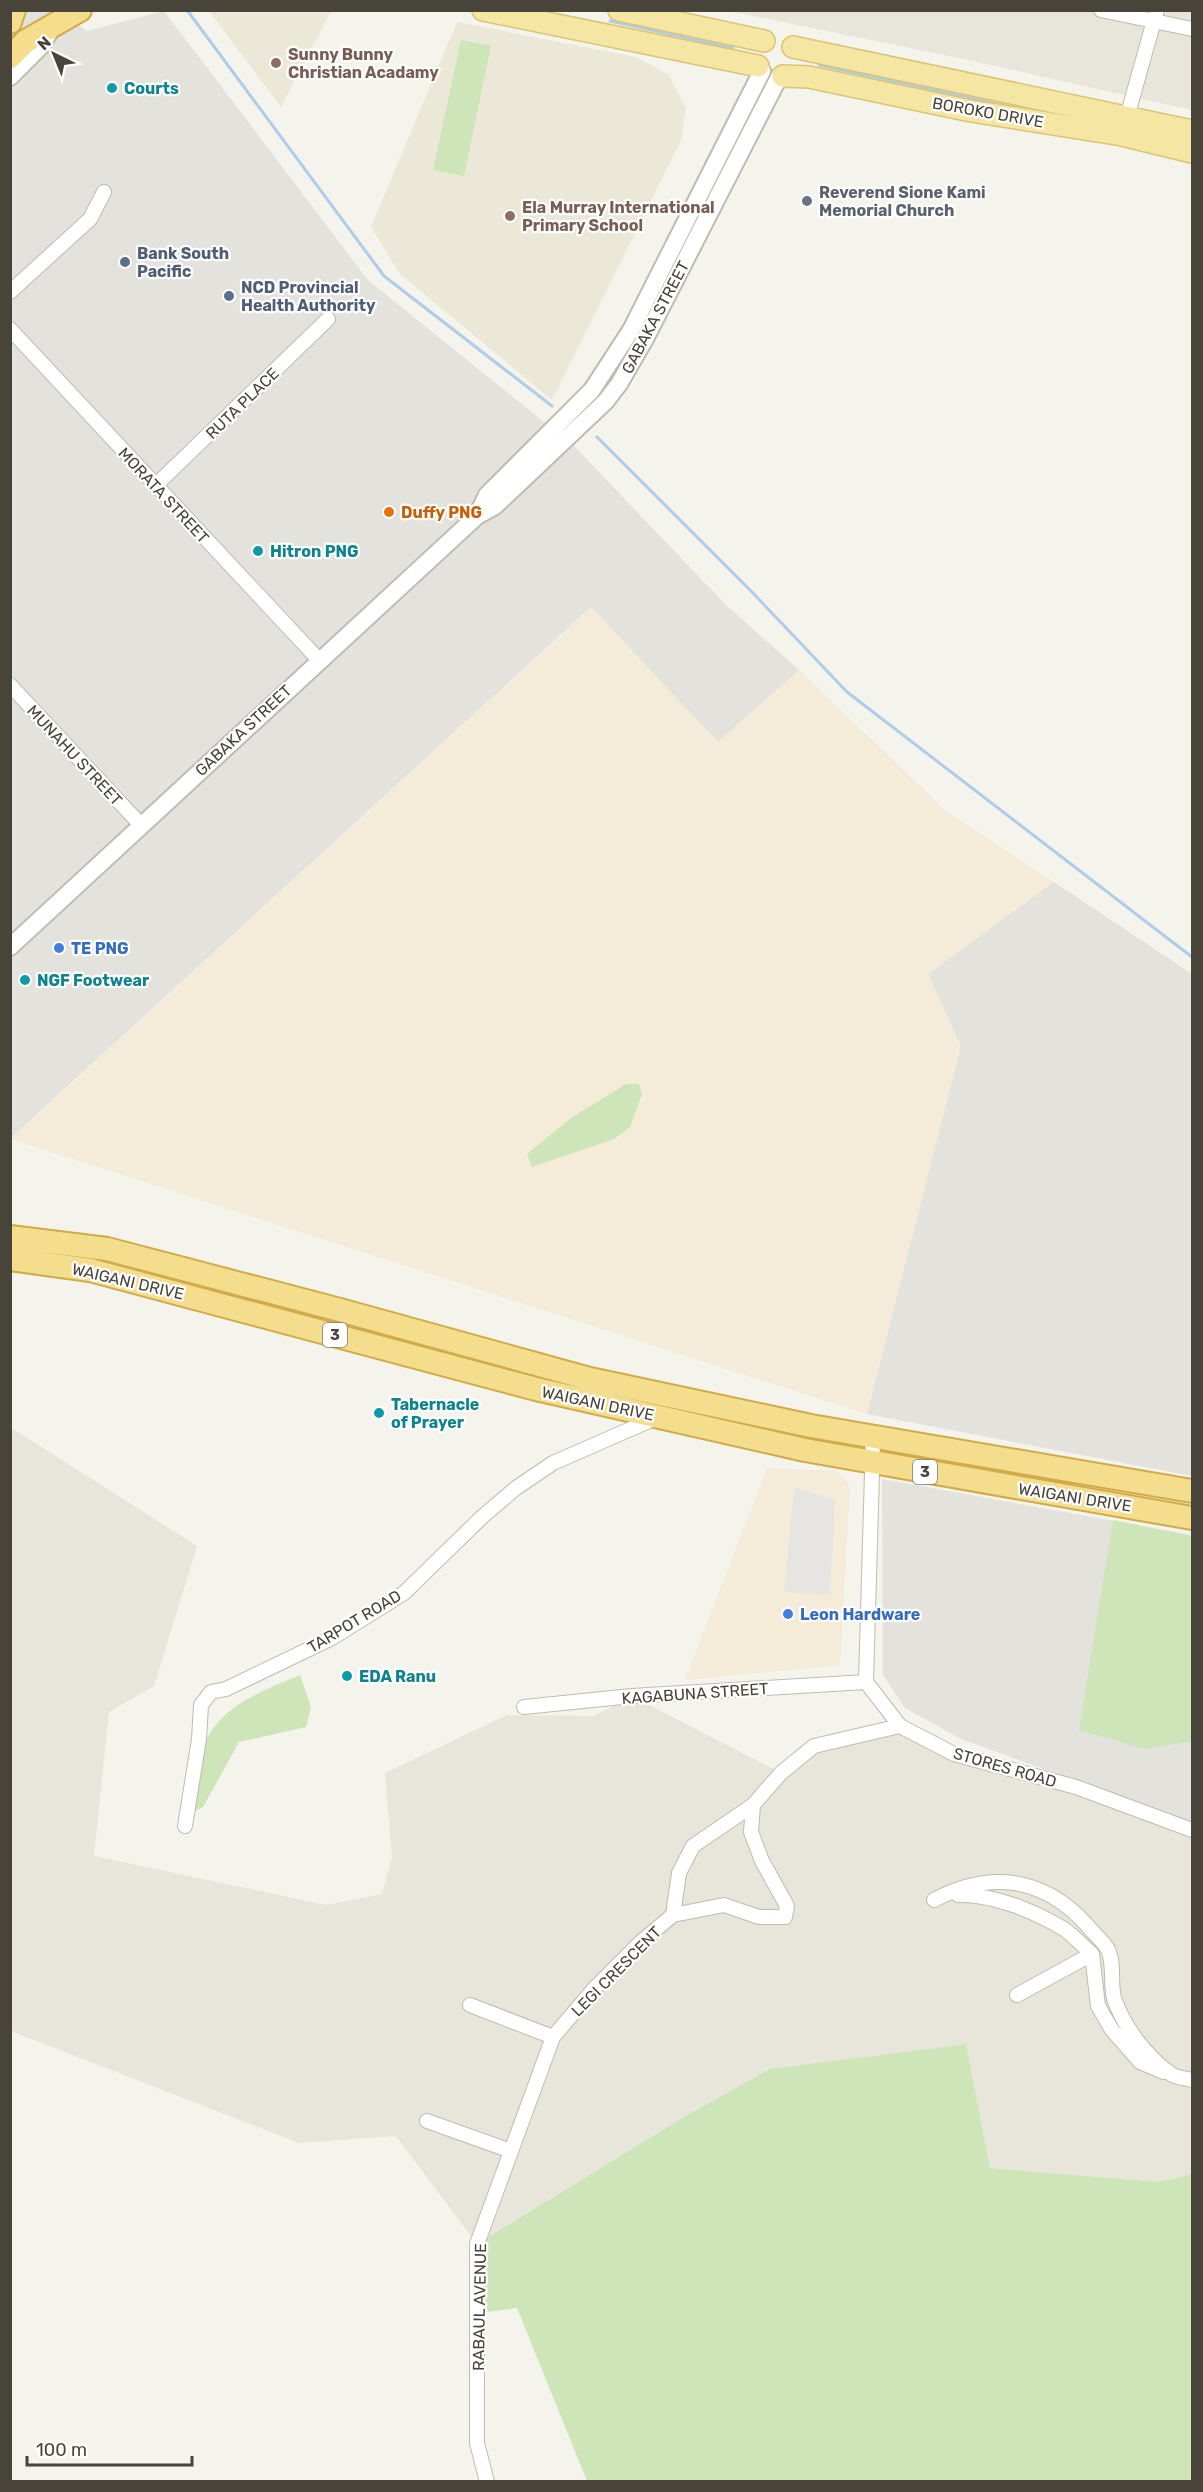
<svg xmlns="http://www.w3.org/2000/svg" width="1203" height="2492" viewBox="0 0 1203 2492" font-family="Rubik,sans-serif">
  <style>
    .residential { fill: #e8e5da }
    .commercial { fill: #f4ebd9 }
    .industrial { fill: #e4e2dd }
    .education { fill: #ece8d7 }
    .green { fill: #cde5b8 }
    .parking { fill: #e7e5e2 }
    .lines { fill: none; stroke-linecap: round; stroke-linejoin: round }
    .stream { stroke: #aecdeb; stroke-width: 3 }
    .minor-casing { stroke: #bfbbaf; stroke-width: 16 }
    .tertiary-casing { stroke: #bfbbaf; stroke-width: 20 }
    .primary-casing { stroke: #dac574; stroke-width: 24 }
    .trunk-casing { stroke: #d1ab49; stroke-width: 26 }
    .minor { stroke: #fff; stroke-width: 14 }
    .tertiary { stroke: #fff; stroke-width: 16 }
    .primary { stroke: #f6e6a3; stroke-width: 21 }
    .trunk { stroke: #f4de8e; stroke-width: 22 }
    .education-dot { fill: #8d6e63; stroke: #fff; stroke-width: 2 }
    .culture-dot { fill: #0f9aa8; stroke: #fff; stroke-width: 2 }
    .worship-dot { fill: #6b7280; stroke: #fff; stroke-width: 2 }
    .service-dot { fill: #5c6f8a; stroke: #fff; stroke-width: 2 }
    .food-dot { fill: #e8710a; stroke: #fff; stroke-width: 2 }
    .shop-dot { fill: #3f7fe0; stroke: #fff; stroke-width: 2 }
    .labels { text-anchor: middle; stroke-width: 4.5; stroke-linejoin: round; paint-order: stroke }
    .shield { fill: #fff; stroke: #7f7c75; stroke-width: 1.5 }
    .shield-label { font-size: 15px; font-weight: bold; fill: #48443a }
    .education-label { font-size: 16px; font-weight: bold; fill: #785e54; stroke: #fff; text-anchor: start }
    .culture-label { font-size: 16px; font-weight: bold; fill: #0d838f; stroke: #fff; text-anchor: start }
    .street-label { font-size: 16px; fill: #48443a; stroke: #fff }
    .worship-label { font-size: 16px; font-weight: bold; fill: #5b616d; stroke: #fff; text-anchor: start }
    .service-label { font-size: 16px; font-weight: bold; fill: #4e5e75; stroke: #fff; text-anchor: start }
    .food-label { font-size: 16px; font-weight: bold; fill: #c56008; stroke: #fff; text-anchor: start }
    .shop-label { font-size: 16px; font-weight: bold; fill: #366cbe; stroke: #fff; text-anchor: start }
  </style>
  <rect width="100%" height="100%" fill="#f4f3ec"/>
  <path class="residential" d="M729,11H1192V110L964,59Z
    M10,1427L197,1546L154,1686L109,1712L94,1856L326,1905L382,1894L392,1857L385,1773L507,1715L594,1716L632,1696L781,1773L814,1746L900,1726L954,1754L1192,1830V2174L1159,2182L990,2168L966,2044L770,2069L684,2117L477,2244L396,2136L299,2143L11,2031Z"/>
  <path class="commercial" d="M592,607L718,742L799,670L946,811L1054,882L929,974L961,1046L867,1414L11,1139Z
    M767,1468L837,1471L850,1486L840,1665L685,1680Z"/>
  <path class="industrial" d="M11,11H57L87,31L164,11L368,280L576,448L725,604L799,670L718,742L591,607L11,1138Z
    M1054,882L1192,974V1476L867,1414L961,1046L928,974Z
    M882,1479L1192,1535V1823L961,1739L905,1708L883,1675Z"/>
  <path class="education" d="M209,11H331L281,107Z
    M457,22L636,57L669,75L686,108L681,141L552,400L400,274L371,227Z"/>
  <path class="green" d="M461,40L491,46L464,176L433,170Z
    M626,1084H639L642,1094L630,1127L614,1139L532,1167L527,1154L571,1118Z
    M1113,1520L1192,1536V1741L1144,1749L1079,1730Z
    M300,1675L311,1707L306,1727L239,1742L203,1807L194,1812C197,1793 198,1772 202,1753C213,1708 262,1691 300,1675Z
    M966,2044L990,2168L1159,2182L1192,2174V2481H587L517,2308L486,2312L482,2241L684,2117L770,2069Z"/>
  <path class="parking" d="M794,1487L835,1500L830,1595L784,1592Z"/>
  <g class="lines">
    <path class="stream" d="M187,10L384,276L552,406
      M610,21L733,48
      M819,65L1021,109
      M597,437L751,591L847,692L1192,957"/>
    <g class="minor-casing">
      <path id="minor" d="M1101,10L1192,29
        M1125,124L1157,10
        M10,292L90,219L104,192
        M10,329L319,660
        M155,486L328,319
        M10,685L140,824
        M873,1437L866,1682L900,1726L954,1754L1076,1787L1192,1830
        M524,1707L632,1696L866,1682
        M185,1826L199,1739L201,1705L211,1692L226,1689L332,1638L404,1593L482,1517L516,1488L553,1463L658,1417
        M958,1895C993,1894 1034,1911 1064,1929C1074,1936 1083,1946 1092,1954L1098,2006L1112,2030L1140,2062L1164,2072
        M934,1900C990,1870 1043,1877 1086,1924C1092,1932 1102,1940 1107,1948C1115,1961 1110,1983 1114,1998C1123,2026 1147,2057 1171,2074C1176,2078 1186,2078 1192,2080
        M673,1915L679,1873L693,1846L753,1805
        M1017,1995L1092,1954
        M470,2005L553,2037
        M427,2121L511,2151
        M487,2482L477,2443V2244L553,2037L593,1990L642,1941L673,1915L724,1905L759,1917H785L787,1906L762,1861L751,1832L753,1805L781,1773L814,1746L900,1726"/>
    </g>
    <g class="tertiary-casing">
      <path id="tertiary" d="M10,77L41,46L53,26
        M477,516L487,495L592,390L631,330L762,71
        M10,947L477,516L495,506L606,401L619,384L646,337L779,77"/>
    </g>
    <g class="primary-casing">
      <path id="primary" d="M483,10L758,66
        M619,10L764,41
        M793,47L1192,131
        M783,76L809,77L971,111L1122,135L1192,152"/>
    </g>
    <g class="trunk-casing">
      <path id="trunk" d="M10,22L14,10
        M10,57L26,41L80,10
        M10,1237L107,1249L340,1310L590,1379L811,1426L1192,1491
        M10,1259L90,1270L536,1389L805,1450L1192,1518"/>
    </g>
    <use href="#minor" class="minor"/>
    <use href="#tertiary" class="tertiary"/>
    <use href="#primary" class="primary"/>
    <use href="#trunk" class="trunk"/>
  </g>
  <g class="education-dot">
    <circle cx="276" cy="63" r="6"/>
    <circle cx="510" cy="216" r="6"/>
  </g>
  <g class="culture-dot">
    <circle cx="112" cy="88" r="6"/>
    <circle cx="258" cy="551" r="6"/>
    <circle cx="25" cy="980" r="6"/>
    <circle cx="379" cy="1413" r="6"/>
    <circle cx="347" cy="1676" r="6"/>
  </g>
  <circle class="worship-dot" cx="807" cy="201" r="6"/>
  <g class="service-dot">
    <circle cx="125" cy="262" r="6"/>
    <circle cx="229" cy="296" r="6"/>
  </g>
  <circle class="food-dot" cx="389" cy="512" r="6"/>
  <g class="shop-dot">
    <circle cx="59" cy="948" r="6"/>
    <circle cx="788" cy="1614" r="6"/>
  </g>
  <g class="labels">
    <g class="shield">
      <rect x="323" y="1323" width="24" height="24" rx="4.5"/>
      <rect x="913" y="1460" width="24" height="24" rx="4.5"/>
    </g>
    <g class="shield-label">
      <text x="335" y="1340">3</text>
      <text x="925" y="1477">3</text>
    </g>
    <g class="education-label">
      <text x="288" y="60">Sunny Bunny<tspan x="288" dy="18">Christian Acadamy</tspan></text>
      <text x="522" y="213">Ela Murray International<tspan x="522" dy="18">Primary School</tspan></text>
    </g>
    <g class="culture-label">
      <text x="124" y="94">Courts</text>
      <text x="270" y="557">Hitron PNG</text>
      <text x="37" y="986">NGF Footwear</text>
      <text x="391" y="1410">Tabernacle<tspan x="391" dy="18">of Prayer</tspan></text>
      <text x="359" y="1682">EDA Ranu</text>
    </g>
    <g class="street-label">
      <text transform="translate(988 112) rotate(10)" y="6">BOROKO DRIVE</text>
      <text transform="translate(655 317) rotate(-62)" y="6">GABAKA STREET</text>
      <text transform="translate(242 403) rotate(-44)" y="6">RUTA PLACE</text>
      <text transform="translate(164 495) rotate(47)" y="6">MORATA STREET</text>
      <text transform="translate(243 730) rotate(-43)" y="6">GABAKA STREET</text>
      <text transform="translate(75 755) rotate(47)" y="6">MUNAHU STREET</text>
      <text transform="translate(128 1281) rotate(13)" y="6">WAIGANI DRIVE</text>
      <text transform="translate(598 1403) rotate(12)" y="6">WAIGANI DRIVE</text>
      <text transform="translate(1075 1497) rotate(9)" y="6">WAIGANI DRIVE</text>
      <text transform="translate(354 1621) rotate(-31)" y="6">TARPOT ROAD</text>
      <text transform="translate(695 1693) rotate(-4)" y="6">KAGABUNA STREET</text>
      <text transform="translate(1005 1767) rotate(16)" y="6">STORES ROAD</text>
      <text transform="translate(616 1971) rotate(-45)" y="6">LEGI CRESCENT</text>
      <text transform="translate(479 2307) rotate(-89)" y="6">RABAUL AVENUE</text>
    </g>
    <g class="worship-label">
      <text x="819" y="198">Reverend Sione Kami<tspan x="819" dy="18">Memorial Church</tspan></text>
    </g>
    <g class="service-label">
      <text x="137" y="259">Bank South<tspan x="137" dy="18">Pacific</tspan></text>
      <text x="241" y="293">NCD Provincial<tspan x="241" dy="18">Health Authority</tspan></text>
    </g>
    <g class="food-label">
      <text x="401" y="518">Duffy PNG</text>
    </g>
    <g class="shop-label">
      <text x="71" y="954">TE PNG</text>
      <text x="800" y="1620">Leon Hardware</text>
    </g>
  </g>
  <rect width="1203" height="2492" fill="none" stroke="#48443a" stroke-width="24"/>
  <g transform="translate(54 54) rotate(317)" stroke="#ffffff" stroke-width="4.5" paint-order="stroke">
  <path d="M0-4.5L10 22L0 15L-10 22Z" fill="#48443a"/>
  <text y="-9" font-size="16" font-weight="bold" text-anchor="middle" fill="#48443a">N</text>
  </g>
  <path d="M27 2456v9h165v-9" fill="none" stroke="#48443a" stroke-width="3"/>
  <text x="36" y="2456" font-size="18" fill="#48443a" stroke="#ffffff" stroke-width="4.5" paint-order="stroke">100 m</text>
</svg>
